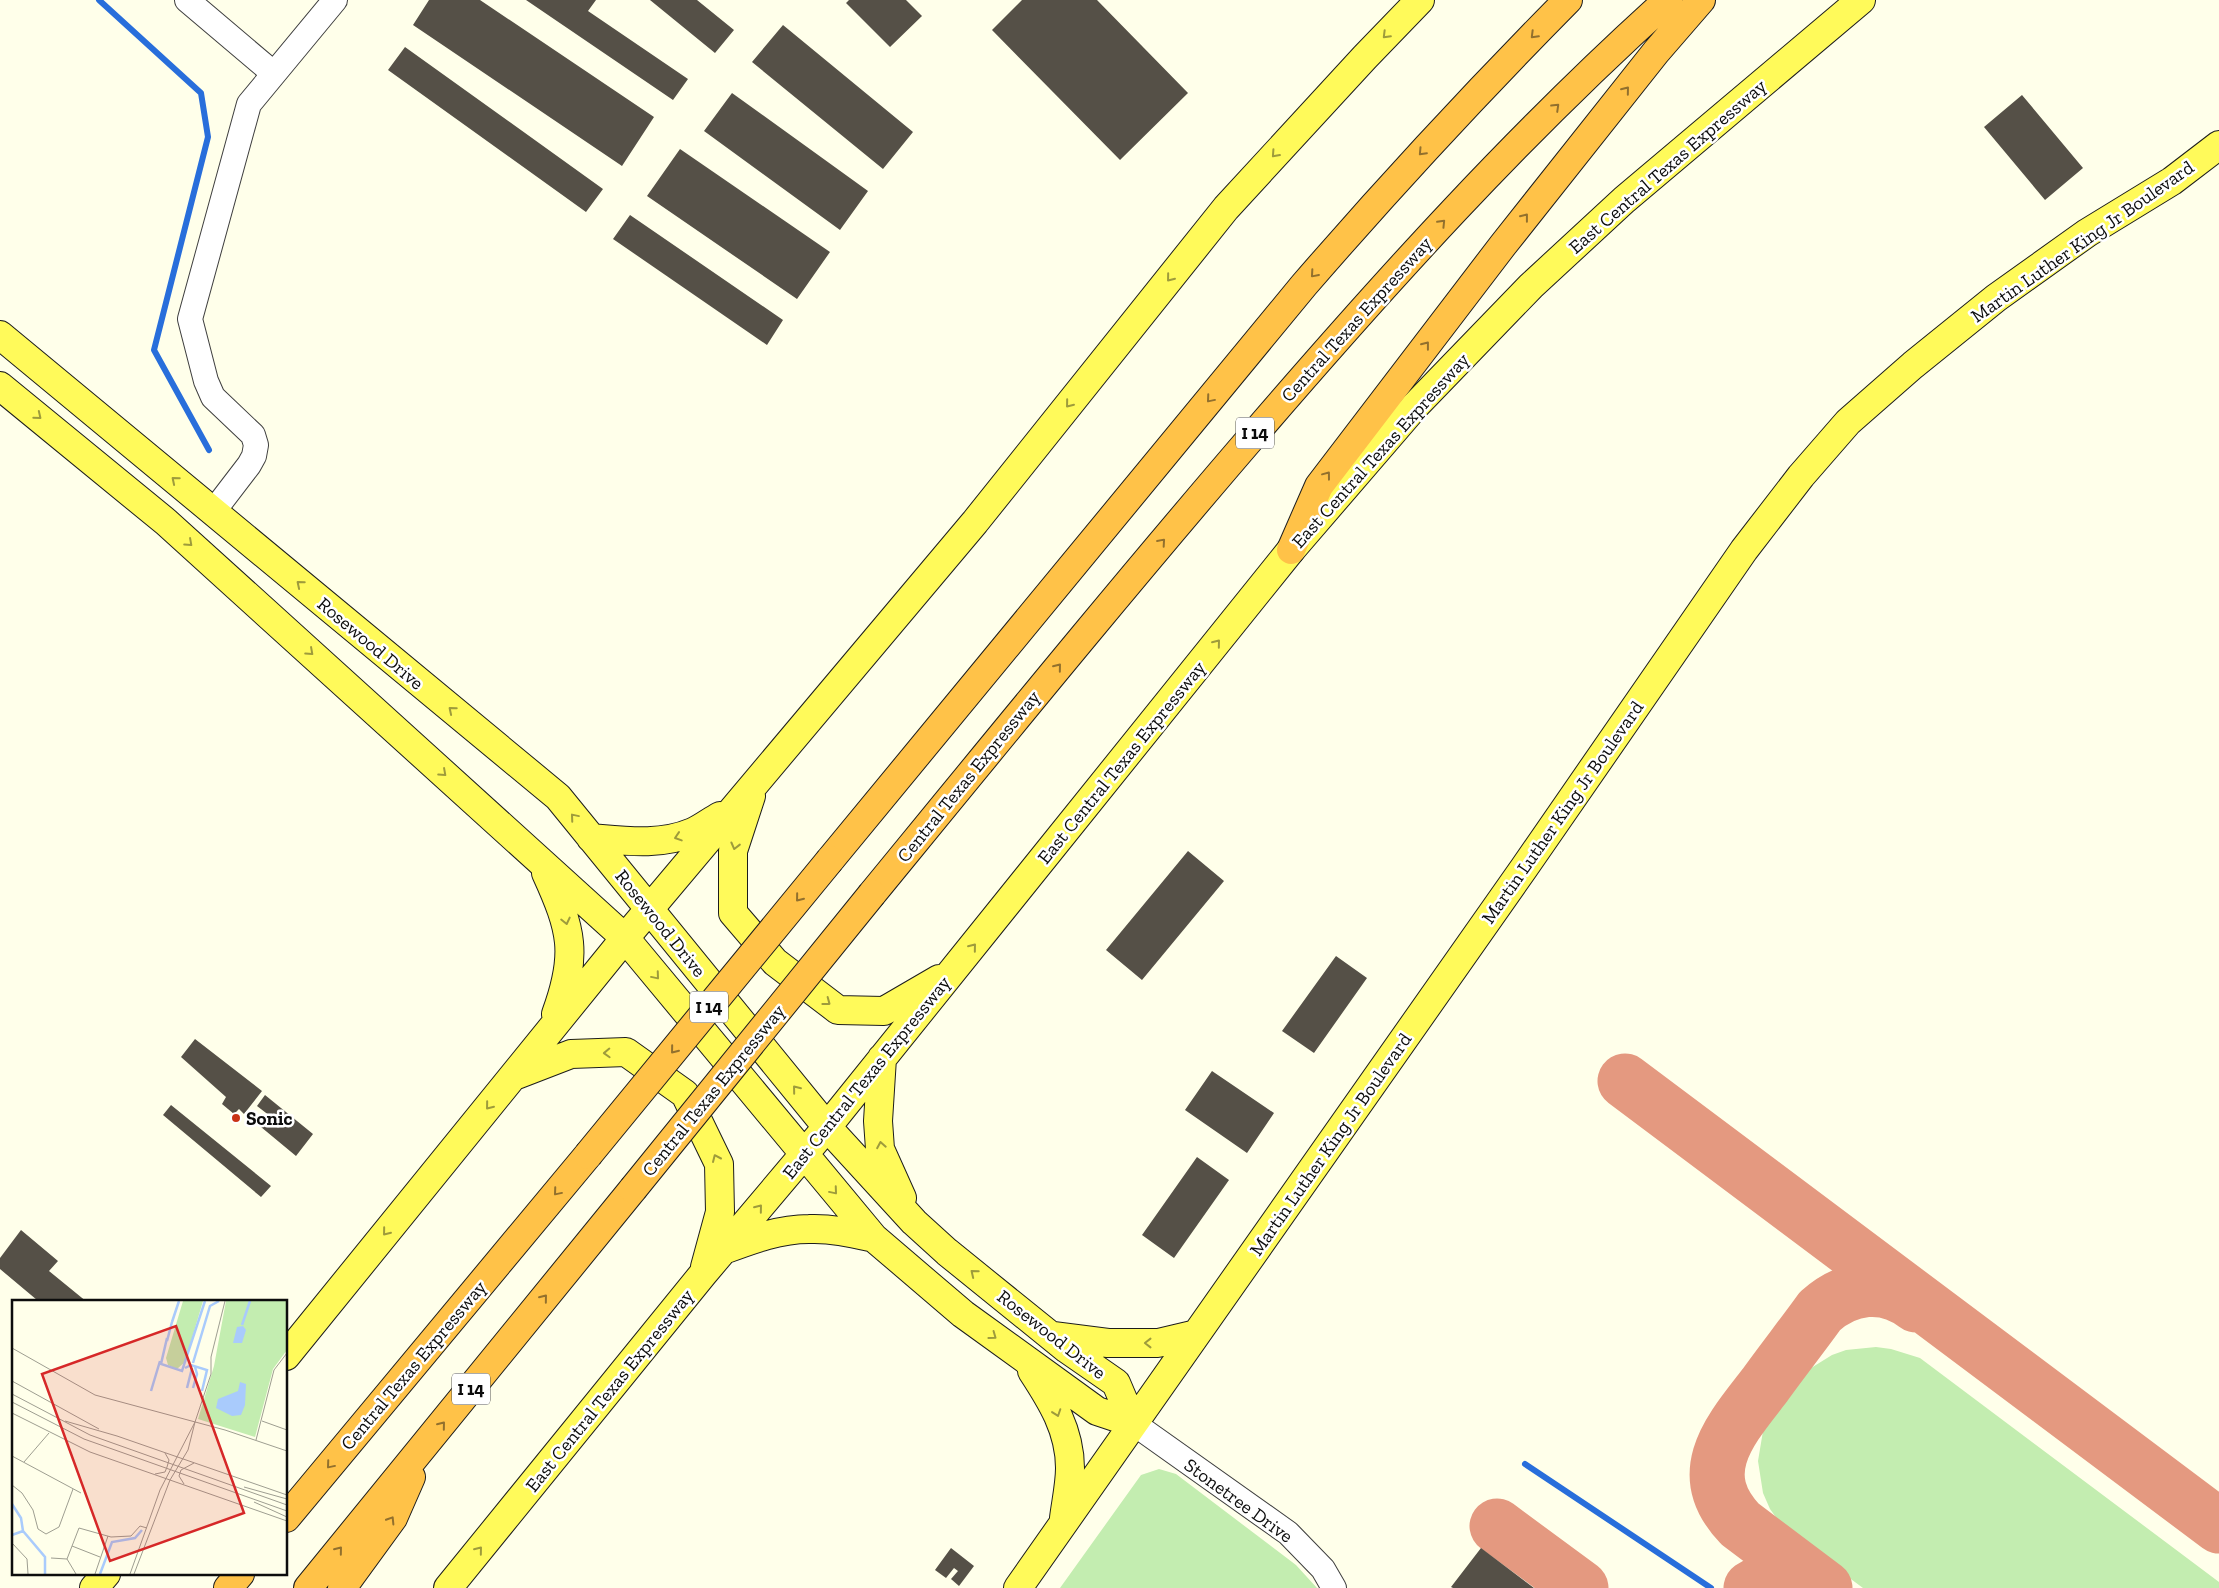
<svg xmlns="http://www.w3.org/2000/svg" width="2219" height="1588" viewBox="0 0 2219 1588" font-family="'Zilla Slab',serif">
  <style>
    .green { fill: #c3edb0 }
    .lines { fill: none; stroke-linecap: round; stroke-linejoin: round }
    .stream { stroke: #286edb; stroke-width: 6 }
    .taxiway { stroke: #e49980; stroke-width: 55 }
    .building { fill: #555047 }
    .minor-casing { stroke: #3f3f3f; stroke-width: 26 }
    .major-casing { stroke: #1d1d1d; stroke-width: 30 }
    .highway-casing { stroke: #1d1d1d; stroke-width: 30 }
    .minor { stroke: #fff; stroke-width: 24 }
    .major { stroke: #fffa5a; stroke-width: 28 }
    .highway { stroke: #ffc248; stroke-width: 28 }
    .highway-bridge-casing { stroke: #1d1d1d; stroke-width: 30; stroke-linecap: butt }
    .highway-bridge { stroke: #ffc248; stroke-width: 28 }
    .oneway { stroke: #9e9b3b }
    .oneway2 { stroke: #92702d }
    .poi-dot { fill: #c93316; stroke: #fff; stroke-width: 2 }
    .labels { text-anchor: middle; stroke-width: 5; stroke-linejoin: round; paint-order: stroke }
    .shield { fill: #fff; stroke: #555; stroke-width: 1 }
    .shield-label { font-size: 18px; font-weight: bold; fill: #0c0c0c }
    .street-label { font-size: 19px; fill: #0c0c0c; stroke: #fff }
    .poi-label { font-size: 19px; font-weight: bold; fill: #0c0c0c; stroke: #fff; text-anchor: start }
    .inset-river { fill: none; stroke: #a9cbfc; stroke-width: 2.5 }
    .inset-road { fill: none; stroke: #9e9e91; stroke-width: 1 }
    .view { fill: #d62828; fill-opacity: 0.15; stroke: #d62828; stroke-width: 2.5 }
    .inset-edge { fill: none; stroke: #0c0c0c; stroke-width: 2.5 }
  </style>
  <rect width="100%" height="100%" fill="#ffffea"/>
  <path class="green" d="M1876,1347L1891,1349L1920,1358L2219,1582V1588H1863L1801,1542L1780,1523L1770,1509L1763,1493L1758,1461L1763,1431L1803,1373L1832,1355L1846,1350Z
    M1159,1469L1176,1474L1296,1565L1317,1588H1060L1141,1475Z"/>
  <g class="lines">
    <path class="stream" d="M99,0L201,93L208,137L154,350L209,450
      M1525,1464L1711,1588"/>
    <path class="taxiway" d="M1625,1081L2219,1526
      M1497,1526L1581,1588
      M1751,1588C1771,1574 1794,1577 1817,1582
      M1825,1588L1740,1524C1691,1472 1731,1429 1765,1385C1783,1360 1802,1336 1820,1311C1848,1286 1885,1281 1916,1305"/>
  </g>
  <path class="building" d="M429,0H480L654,117L622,166L413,25Z
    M526,0H596L588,11L688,79L673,100Z
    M650,0H697L734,30L715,53Z
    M849,0H906L922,16L890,47L846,3Z
    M1022,0H1097L1188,93L1120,160L992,30Z
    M783,25L913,132L883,169L752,62Z
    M405,47L603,189L586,212L388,70Z
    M732,93L868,191L840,230L704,131Z
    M2022,95L2083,168L2045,200L1984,127Z
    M680,149L830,252L797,299L647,196Z
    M630,215L783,320L767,345L613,239Z
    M1188,851L1224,881L1142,980L1106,950Z
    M1336,956L1367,978L1314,1053L1282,1031Z
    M195,1039L262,1091L244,1114L239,1109L234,1114L222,1104L226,1097L181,1057Z
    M1212,1071L1274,1113L1247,1153L1185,1110Z
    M265,1095L313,1134L296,1156L261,1127L270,1116L257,1106Z
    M171,1105L271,1186L261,1197L163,1115Z
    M1197,1157L1229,1180L1174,1258L1142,1235Z
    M21,1230L58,1261L49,1271L87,1302H35L37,1300L0,1269V1258Z
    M951,1548L974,1566L959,1586L951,1579L958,1571L954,1568L946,1578L935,1570Z
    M1481,1548L1534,1588H1453L1451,1587Z"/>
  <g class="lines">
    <g class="minor-casing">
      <path id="minor" d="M187,0L273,73
        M213,512L249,465L254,456L256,445L253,435L213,397L206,381L190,319L249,104L335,0
        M1133,1423L1288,1533L1323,1569L1334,1588"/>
    </g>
    <g class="major-casing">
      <path id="major" d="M0,335L558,797L827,1127L914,1222L947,1252L1067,1349L1116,1383L1133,1423
        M0,386L166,522L625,938L874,1238L963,1314L1097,1411L1133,1423
        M751,796L733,851V913L775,962L838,1010L884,1011L939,979
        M591,838C626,841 660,846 693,832C702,828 711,821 720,816
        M546,873C572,930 578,954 556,1014
        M882,1058L878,1121L880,1149L902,1198
        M514,1076L571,1054L626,1052L685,1094L719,1164L720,1212L705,1267
        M726,1249C753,1239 780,1229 809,1229C831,1228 852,1233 874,1238
        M1053,1336L1108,1343H1158L1196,1334
        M286,1356L625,938L975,522L1226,208L1365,57L1420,0
        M1032,1371C1051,1400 1070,1430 1070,1468C1070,1484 1066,1502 1064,1518
        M94,1588L106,1574
        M448,1588L703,1274L827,1127L1291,550L1415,406L1531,286L1624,200L1861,0
        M1018,1588L1524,868L1744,550L1801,476L1848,422L1913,365L1996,298L2087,233L2172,181L2219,145"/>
    </g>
    <g class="highway-casing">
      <path id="highway" d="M1291,550L1319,486L1503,245L1656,52L1701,0
        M830,860L1304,285C1389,187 1477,92 1568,0
        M872,894C999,739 1126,583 1257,431C1387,280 1520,133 1668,0
        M286,1518L588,1155
        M228,1588L240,1574
        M308,1588L633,1189
        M342,1588L393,1518L411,1477"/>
    </g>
    <use href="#minor" class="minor"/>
    <use href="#major" class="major"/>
    <use href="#highway" class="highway"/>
    <g class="highway-bridge-casing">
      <path id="highway-bridge" d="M588,1155L830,860
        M633,1189L872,894"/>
    </g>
    <use href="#highway-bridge" class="highway-bridge"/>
  </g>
  <defs><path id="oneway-chevron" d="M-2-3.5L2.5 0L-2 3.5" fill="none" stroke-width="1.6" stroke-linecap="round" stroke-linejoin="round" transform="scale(1.25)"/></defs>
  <g class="oneway">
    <use href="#oneway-chevron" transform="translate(1386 35) rotate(135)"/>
    <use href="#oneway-chevron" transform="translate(1275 154) rotate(132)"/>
    <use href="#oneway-chevron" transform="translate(1170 278) rotate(129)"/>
    <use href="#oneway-chevron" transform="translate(1069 404) rotate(129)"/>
    <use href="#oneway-chevron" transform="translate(38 416) rotate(39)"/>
    <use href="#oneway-chevron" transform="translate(175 480) rotate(-140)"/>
    <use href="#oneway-chevron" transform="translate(189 543) rotate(42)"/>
    <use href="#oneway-chevron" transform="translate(300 584) rotate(-140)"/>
    <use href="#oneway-chevron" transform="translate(1217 643) rotate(-51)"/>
    <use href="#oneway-chevron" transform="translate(310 652) rotate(42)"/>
    <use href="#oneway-chevron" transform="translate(452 710) rotate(-140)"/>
    <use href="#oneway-chevron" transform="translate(443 773) rotate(42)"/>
    <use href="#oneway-chevron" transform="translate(574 817) rotate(-130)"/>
    <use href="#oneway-chevron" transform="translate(678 837) rotate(162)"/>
    <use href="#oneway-chevron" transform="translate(735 846) rotate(104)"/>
    <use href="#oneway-chevron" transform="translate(566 921) rotate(77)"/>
    <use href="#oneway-chevron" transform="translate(973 947) rotate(-51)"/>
    <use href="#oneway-chevron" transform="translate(656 976) rotate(50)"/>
    <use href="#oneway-chevron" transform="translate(827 1002) rotate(37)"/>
    <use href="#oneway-chevron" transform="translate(607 1053) rotate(178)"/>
    <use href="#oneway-chevron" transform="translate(796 1089) rotate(-129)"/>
    <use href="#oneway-chevron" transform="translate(489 1106) rotate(129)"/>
    <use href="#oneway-chevron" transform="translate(881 1145) rotate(-100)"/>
    <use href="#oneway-chevron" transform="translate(716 1158) rotate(-114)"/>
    <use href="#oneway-chevron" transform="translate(834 1191) rotate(50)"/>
    <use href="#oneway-chevron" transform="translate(759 1208) rotate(-51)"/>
    <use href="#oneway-chevron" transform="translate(386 1232) rotate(129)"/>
    <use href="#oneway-chevron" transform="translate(974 1273) rotate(-141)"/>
    <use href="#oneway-chevron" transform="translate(993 1336) rotate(36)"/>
    <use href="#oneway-chevron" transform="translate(1148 1343) rotate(180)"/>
    <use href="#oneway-chevron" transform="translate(1057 1413) rotate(71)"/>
    <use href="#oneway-chevron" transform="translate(479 1550) rotate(-51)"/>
  </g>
  <g class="oneway2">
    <use href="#oneway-chevron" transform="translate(1534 35) rotate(135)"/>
    <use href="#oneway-chevron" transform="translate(1626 90) rotate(-51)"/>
    <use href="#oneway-chevron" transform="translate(1556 107) rotate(-44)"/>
    <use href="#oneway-chevron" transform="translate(1422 152) rotate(133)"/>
    <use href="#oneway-chevron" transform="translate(1525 217) rotate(-52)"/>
    <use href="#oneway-chevron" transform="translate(1442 223) rotate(-46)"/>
    <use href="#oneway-chevron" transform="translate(1314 274) rotate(131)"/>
    <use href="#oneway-chevron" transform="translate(1426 345) rotate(-52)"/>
    <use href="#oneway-chevron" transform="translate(1210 399) rotate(130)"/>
    <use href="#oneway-chevron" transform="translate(1327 475) rotate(-53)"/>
    <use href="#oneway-chevron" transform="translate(1162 542) rotate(-49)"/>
    <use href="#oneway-chevron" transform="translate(1058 667) rotate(-51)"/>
    <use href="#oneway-chevron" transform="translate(799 898) rotate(129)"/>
    <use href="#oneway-chevron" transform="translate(674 1050) rotate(129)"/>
    <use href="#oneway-chevron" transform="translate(557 1192) rotate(130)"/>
    <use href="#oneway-chevron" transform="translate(544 1298) rotate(-51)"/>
    <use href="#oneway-chevron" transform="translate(442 1425) rotate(-51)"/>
    <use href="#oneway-chevron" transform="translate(330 1465) rotate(130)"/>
    <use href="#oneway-chevron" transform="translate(391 1520) rotate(-58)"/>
    <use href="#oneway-chevron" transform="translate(339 1550) rotate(-51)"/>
  </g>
  <circle class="poi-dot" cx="236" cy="1118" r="5"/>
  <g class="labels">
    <g class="shield">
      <rect x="1236" y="417.5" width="38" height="31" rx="4"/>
      <rect x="690" y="991.5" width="38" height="31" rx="4"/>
      <rect x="452" y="1373.5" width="38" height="31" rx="4"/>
    </g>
    <g class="shield-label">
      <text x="1255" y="439">I 14</text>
      <text x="709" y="1013">I 14</text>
      <text x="471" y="1395">I 14</text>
    </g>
    <g class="street-label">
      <text transform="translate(1667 166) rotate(-41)" y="7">East Central Texas Expressway</text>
      <text transform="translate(2082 241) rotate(-35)" y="7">Martin Luther King Jr Boulevard</text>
      <text transform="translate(1356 319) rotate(-48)" y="7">Central Texas Expressway</text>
      <text transform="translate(1380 450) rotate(-48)" y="7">East Central Texas Expressway</text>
      <text transform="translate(371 643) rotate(40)" y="7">Rosewood Drive</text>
      <text transform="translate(1121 762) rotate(-51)" y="7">East Central Texas Expressway</text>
      <text transform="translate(968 776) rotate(-51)" y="7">Central Texas Expressway</text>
      <text transform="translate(1562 812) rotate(-55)" y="7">Martin Luther King Jr Boulevard</text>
      <text transform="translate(661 923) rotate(51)" y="7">Rosewood Drive</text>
      <text transform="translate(866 1077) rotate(-51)" y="7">East Central Texas Expressway</text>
      <text transform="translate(713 1090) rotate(-51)" y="7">Central Texas Expressway</text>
      <text transform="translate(1330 1144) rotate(-55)" y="7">Martin Luther King Jr Boulevard</text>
      <text transform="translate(1052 1334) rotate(38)" y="7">Rosewood Drive</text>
      <text transform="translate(413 1365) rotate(-50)" y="7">Central Texas Expressway</text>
      <text transform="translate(609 1390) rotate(-51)" y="7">East Central Texas Expressway</text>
      <text transform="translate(1239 1500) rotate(36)" y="7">Stonetree Drive</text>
    </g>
    <g class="poi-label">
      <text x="246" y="1125">Sonic</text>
    </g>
  </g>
  <g transform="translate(12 1300)">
    <rect width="275" height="275" fill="#ffffea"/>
    <path d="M171,1H191L173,62L165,69L156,65L154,58ZM214,1H275V50L261,69L243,137L186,119L202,66Z" fill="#c3edb0"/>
    <path d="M231,26L234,30L230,43H221L225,27ZM228,82L234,84L233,105L229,115L220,116L204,108L206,99L226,91Z" fill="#a9cbfc"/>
    <path class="inset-river" d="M160,22L167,1M230,25L238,1M155,38L149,64L170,71L193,1M155,41L160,22M181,63L198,6L207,1M173,68L179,65L195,70L190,91M175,88L180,68M181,88L185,74L183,67M139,91L148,61M0,204L9,218L11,231M0,235L11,231L33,257V274M88,274L100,242L123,238L130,230"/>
    <path class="inset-road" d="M0,48L83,95L213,130L275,151M0,81L87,129M0,94L78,135L275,205M0,102L72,139L275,211M0,113L78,152L275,221M53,121L105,136M250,121L275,130M183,122L199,74V57L213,1M105,136L275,195M244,140L262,70L275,53M0,156L69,193M12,162L37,133M143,174L153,172L155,167L157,160L153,153M172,184L167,176L169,170L182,163M0,185L10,193L21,210L26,229L34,234L47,227L61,189M232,187L275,199M242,202L275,217M0,243L15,259L16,274M60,246L88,257M39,258L55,259M64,274L55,259L67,228L99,237L119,236L128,226L135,228M83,274L96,236M118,274L148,190L183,122M122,274L158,180L176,150L183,122"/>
    <path class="view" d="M164,26L232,213L98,261L30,74Z"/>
    <rect width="275" height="275" class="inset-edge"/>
  </g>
</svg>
